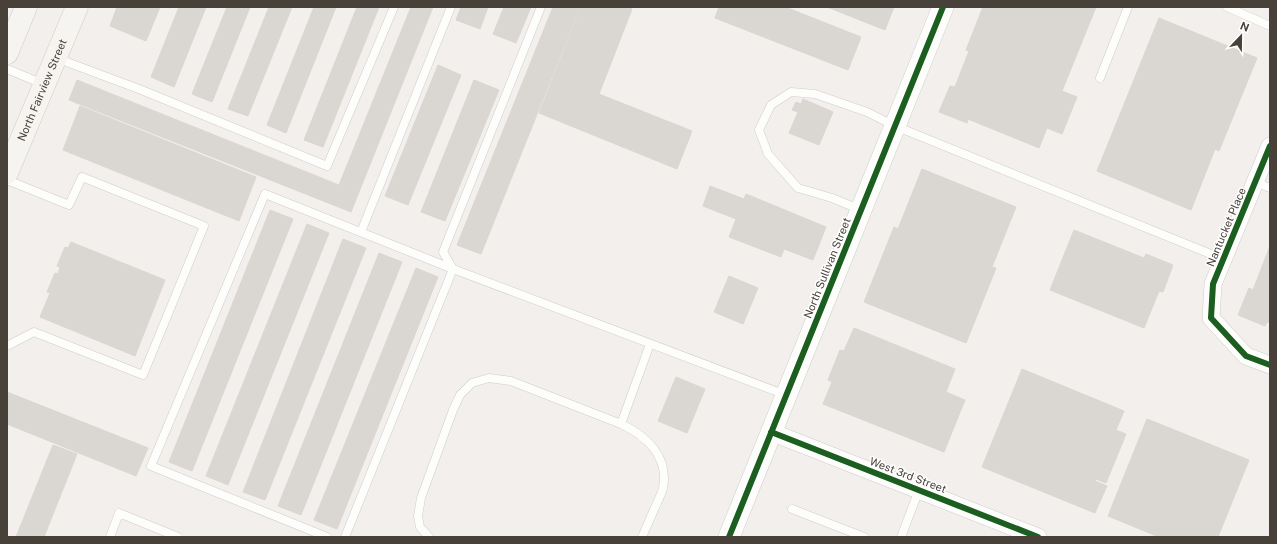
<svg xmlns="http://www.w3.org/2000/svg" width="1277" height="544" viewBox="0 0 1277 544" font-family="'Public Sans',sans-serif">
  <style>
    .building { fill: #dad7d3; stroke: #dad6d2 }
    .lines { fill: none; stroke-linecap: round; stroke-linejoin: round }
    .service-casing { stroke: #d0cdca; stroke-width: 9 }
    .minor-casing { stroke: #d0cdca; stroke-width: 18 }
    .tertiary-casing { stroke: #d0cdca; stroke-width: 22 }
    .secondary-casing { stroke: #d0ccc4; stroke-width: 23 }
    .service { stroke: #fdfdfc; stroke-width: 8 }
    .minor { stroke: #fdfdfc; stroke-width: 17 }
    .tertiary { stroke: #fdfdfc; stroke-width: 21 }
    .secondary { stroke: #f6f4f0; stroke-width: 22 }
    .cycleway-casing { stroke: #fff; stroke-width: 8 }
    .cycleway { stroke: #1b5e20; stroke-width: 6 }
    .labels { text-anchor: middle; stroke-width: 3; stroke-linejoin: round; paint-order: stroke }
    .street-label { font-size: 11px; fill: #474139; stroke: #fff }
  </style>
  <rect width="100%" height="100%" fill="#f2efec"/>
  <path class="building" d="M117,7H160L146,41L110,26Z
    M179,7H206L174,87L151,77Z
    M227,7H250L212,102L192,94Z
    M269,7H292L248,116L228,109Z
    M314,7H336L286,133L267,125Z
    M357,7H379L323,147L304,140Z
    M411,7H433L351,212L69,100L77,80L339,185Z
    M461,7H488L480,29L456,20Z
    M504,7H531L516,43L493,34Z
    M553,7H580L481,254L457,245Z
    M581,7H627L632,9L599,94L692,131L677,169L539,113Z
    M719,7H785L861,37L848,70L715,18Z
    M827,7H894L885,30Z
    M983,7H1096L1062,91L1077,97L1062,134L1047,128L1039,148L968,119L967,123L939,112L950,86L955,87L969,51L966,50Z
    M1159,18L1257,58L1219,151L1215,149L1191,210L1097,171Z
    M438,65L461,75L408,205L385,196Z
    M474,80L499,90L445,221L421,212Z
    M803,99L833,112L819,145L789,133L798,112L792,110L796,102L801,104Z
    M80,106L256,177L239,221L63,150Z
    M922,169L1016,207L992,267L996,268L966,343L864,302L894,227L898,229Z
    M710,186L744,199L746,194L826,227L813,260L784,249L781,257L729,237L736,219L703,206Z
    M270,210L293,219L192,471L169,462Z
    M307,224L329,233L228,485L206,476Z
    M1074,230L1144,258L1146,254L1173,265L1163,292L1159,291L1144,328L1050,290Z
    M343,239L366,248L265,500L243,492Z
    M71,242L165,280L135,356L40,317L50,293L47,292L55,273L58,274L60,267L57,266L65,247L68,248Z
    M1270,246V323L1267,322L1265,326L1238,315L1249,288L1253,290Z
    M379,253L402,262L301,515L278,506Z
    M416,268L438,277L337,529L314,520Z
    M729,276L758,288L743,324L714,312Z
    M854,328L955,369L946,392L965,400L944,452L823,404L832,382L828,380L840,350L844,351Z
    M1022,369L1124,411L1116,430L1126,434L1106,483L1096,479L1095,481L1107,486L1095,513L982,467Z
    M676,377L705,389L687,433L658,421Z
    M7,392L148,448L136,476L7,424Z
    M1147,419L1249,460L1218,537H1159L1108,516Z
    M53,445L77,454L44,537H16Z"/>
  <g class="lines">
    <g class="service-casing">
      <path id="service" d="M1227,7L1270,26
        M56,58L139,89L327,166L394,7
        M7,69L43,84
        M1100,78L1128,7
        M7,180L69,205L82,177L204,226L143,375L34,332L7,346
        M1255,182L1270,188
        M861,210L832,198L798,188L768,154L759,130L771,105L791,92L815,94L867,112L895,126L1223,259
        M361,232L451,7
        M453,269L443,252L541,7
        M621,424L650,344
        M792,509L864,537
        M110,537L119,513L178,537
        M327,537L151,466L265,194L453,269L786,395
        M345,537L453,269
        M429,537L420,527L418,516L421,498L453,410L460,395L472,383L489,378L511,381L621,424C647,436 669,457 663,488C662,493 659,498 657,503C652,514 647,526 642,537
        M901,537L919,490"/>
    </g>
    <g class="minor-casing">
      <path id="minor" d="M1270,146L1213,284L1211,318L1246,356L1270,365
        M771,432L1038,537"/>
    </g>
    <g class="tertiary-casing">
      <path id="tertiary" d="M729,537L943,7"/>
    </g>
    <g class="secondary-casing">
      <g id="secondary">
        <path d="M7,53L26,7"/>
        <path id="s1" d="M7,173L77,7"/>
      </g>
    </g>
    <use href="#service" class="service"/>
    <use href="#minor" class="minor"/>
    <use href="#tertiary" class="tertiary"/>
    <use href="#secondary" class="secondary"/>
    <g class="cycleway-casing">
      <path id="cycleway" d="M1270,146L1213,284L1211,318L1246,356L1270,365
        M771,432L1038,537
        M729,537L943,7"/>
    </g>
    <use href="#cycleway" class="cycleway"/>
  </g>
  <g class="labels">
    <g class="street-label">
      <text dy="4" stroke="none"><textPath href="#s1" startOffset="90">North Fairview Street</textPath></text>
      <text transform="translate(1226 227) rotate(-67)" y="4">Nantucket Place</text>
      <text transform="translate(827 268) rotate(-68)" y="4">North Sullivan Street</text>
      <text transform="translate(908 475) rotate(21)" y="4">West 3rd Street</text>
    </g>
  </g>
  <rect width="1277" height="544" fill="none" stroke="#474139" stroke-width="16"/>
  <g transform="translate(1241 36) rotate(22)" stroke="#ffffff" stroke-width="3" paint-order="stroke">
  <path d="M0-3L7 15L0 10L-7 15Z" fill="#474139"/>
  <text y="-6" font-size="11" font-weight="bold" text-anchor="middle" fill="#474139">N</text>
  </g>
</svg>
